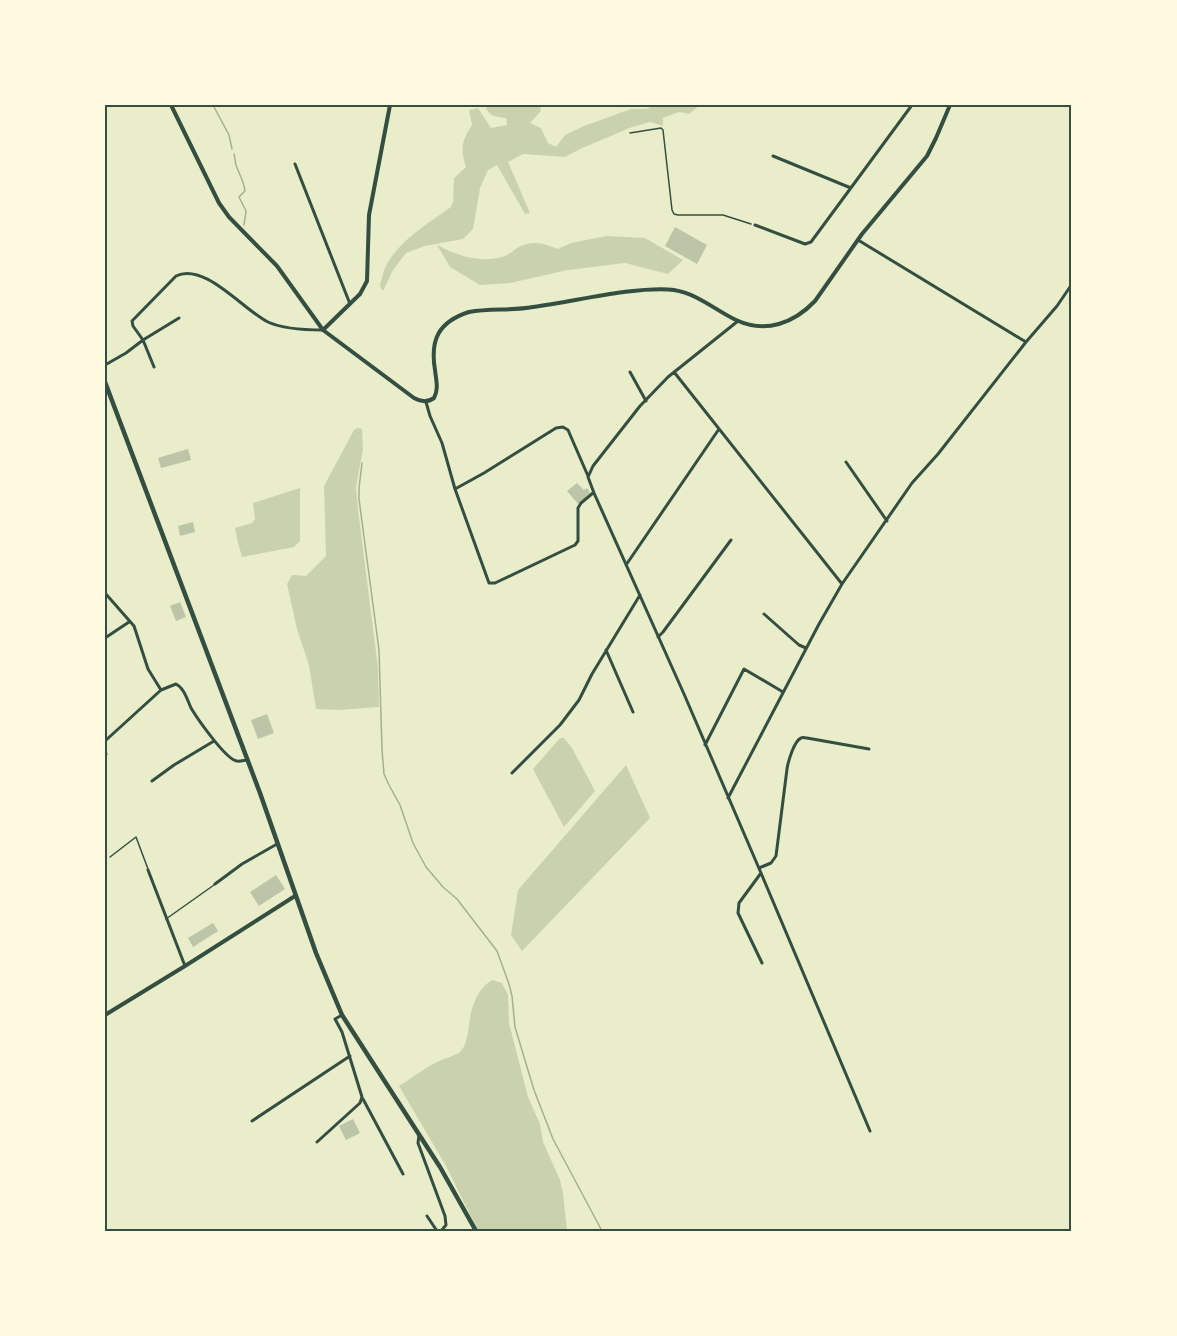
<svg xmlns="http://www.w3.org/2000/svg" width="1177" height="1336" viewBox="0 0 1177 1336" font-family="Bitter,serif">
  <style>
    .green { fill: #cad2ad }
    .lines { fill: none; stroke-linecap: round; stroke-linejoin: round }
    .stream { stroke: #a3b18a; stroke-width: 1.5 }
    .building { fill: #bcc5a7 }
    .path { stroke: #344e41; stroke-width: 1.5 }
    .service { stroke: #344e41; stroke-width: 1.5 }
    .minor { stroke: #344e41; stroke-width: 3 }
    .tertiary { stroke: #344e41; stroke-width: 4 }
    .primary { stroke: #344e41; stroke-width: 4.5 }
    .neatline { fill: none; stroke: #344e41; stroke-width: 2 }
  </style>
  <rect width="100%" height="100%" fill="#e9edc9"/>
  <path class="green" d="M485,105H540L541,111L530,123L541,128L548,143L556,147L565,135L584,126L631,109H646L655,105H700L689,114L679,112L663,118V126L650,122L632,127L580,149L565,157L523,154L508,162L530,213L525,214L497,165L488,170L480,188L473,229L463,239L425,246L406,253L393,270L383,291L380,286C382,279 383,270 387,264C402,238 428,224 451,207L453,202L454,178L466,167C460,149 462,140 472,125L469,110L478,108L491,128L507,125L506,118C495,117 488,116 485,105Z
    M607,236L645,238L683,260L668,274L625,263L568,270L510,283L480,285L450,267L437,245C458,256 482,264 505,256C511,254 515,248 521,246C535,240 545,244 558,249L571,243Z
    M358,428L362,429L363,449L356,487L358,509L378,668L379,707L338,710L316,709L309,665L297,629L287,584L292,575L306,576L326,556L324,486L354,430Z
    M300,488V541L294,547L242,557L237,539L235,528L252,523L255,519L253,503Z
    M560,738H564L572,748L595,791L564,827L533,769Z
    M626,765L650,818L522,951L511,935L518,890Z
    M493,980L502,983L508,995L509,1023L528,1097L540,1124L543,1142L560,1180L563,1193L567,1231H478L446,1166L399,1086C414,1077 428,1065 444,1059C449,1057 457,1055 461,1051C468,1043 468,1029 470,1019C472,1005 479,986 493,980Z"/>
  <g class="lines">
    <path class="stream" d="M213,105L229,135L232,149
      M234,154C235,158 235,161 236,165C239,174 244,181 245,191L239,197L246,211L244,225
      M362,463L359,488V499L379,650L382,750L384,774L389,785L400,805L413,843L426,867L443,887L457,899L497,951L509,984L512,996L515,1027L534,1090L553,1139L602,1231"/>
  </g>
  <path class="building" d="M675,227L707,245L697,264L665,246Z
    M188,449L191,460L161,468L158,458Z
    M577,483L584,490L587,488L590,493L578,504L567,491Z
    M193,522L195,532L180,536L178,526Z
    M180,602L186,617L176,621L170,606Z
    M267,714L274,733L258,739L251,720Z
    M276,875L285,889L259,906L250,892Z
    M213,923L218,931L193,947L188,938Z
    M353,1119L360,1133L346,1140L339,1126Z"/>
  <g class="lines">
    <path class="path" d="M630,133L661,128L663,130L672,210L674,214L678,215H723L751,224"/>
    <path class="service" d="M110,857L136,837L148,869
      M166,919L214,885"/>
    <path class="minor" d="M773,156L851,188
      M295,164L350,304
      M755,225L805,244L811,242L912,105
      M858,240L1026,342
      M738,321L668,377L640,406L593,466L588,477L594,493L684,694L761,873L870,1131
      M105,365L126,353L143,340L179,318
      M154,367L143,340L133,326L132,321L176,276C205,262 243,310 268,322C283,329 307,330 323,330
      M630,372L646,401
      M674,372L842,584
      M426,402L430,416L442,443L455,489L489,583H495L575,545L578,541V508L581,503L593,493
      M846,462L887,521
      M455,489L484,473L556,428L563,427L568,430L588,476
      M626,565L719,429
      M105,593L134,626L148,669L161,690
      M764,614L799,645L806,648
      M658,637L663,632L731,540
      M105,638L129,622
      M606,650L633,712
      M105,741L161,690L176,684C184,688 187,699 191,708C197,718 226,760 237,761C239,762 245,760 247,760
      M705,745L744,669L783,692
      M105,751L106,754
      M512,773L560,725L579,700L592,674L640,595
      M152,781L174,765L214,741
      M728,798L819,624L842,584L912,483L938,454L1026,342L1057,306L1072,284
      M759,868L771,863L776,856L787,769C788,762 794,741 801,738C803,737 805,738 807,738L869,749
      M148,870L185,966
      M761,873L739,903L738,913L762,963
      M215,884L242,864L277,844
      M363,1099L403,1174
      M252,1121L350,1056
      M419,1135L418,1143L445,1216L446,1225L441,1231
      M317,1142L360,1103L362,1097L342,1032L335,1019L342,1015
      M427,1216L437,1231"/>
    <path class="tertiary" d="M171,105L219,203L229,217L277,266L323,330L414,398C421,402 427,403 434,398C439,389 436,380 435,370C430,340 438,322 469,312C490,308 512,311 533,307C563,303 593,296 624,292C641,290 657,288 674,290C698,294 715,310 736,320C766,334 794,323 815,301L862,234L927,156L936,138L950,105
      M323,330L360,294L367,281L369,215L390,105
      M105,1015L185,966L295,896"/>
    <path class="primary" d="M105,382L260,793L316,953L342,1015L440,1167L476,1231"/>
  </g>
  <rect width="1177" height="1336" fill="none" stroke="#fefae0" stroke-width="213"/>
  <rect x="106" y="106" width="964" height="1124" class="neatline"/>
</svg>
